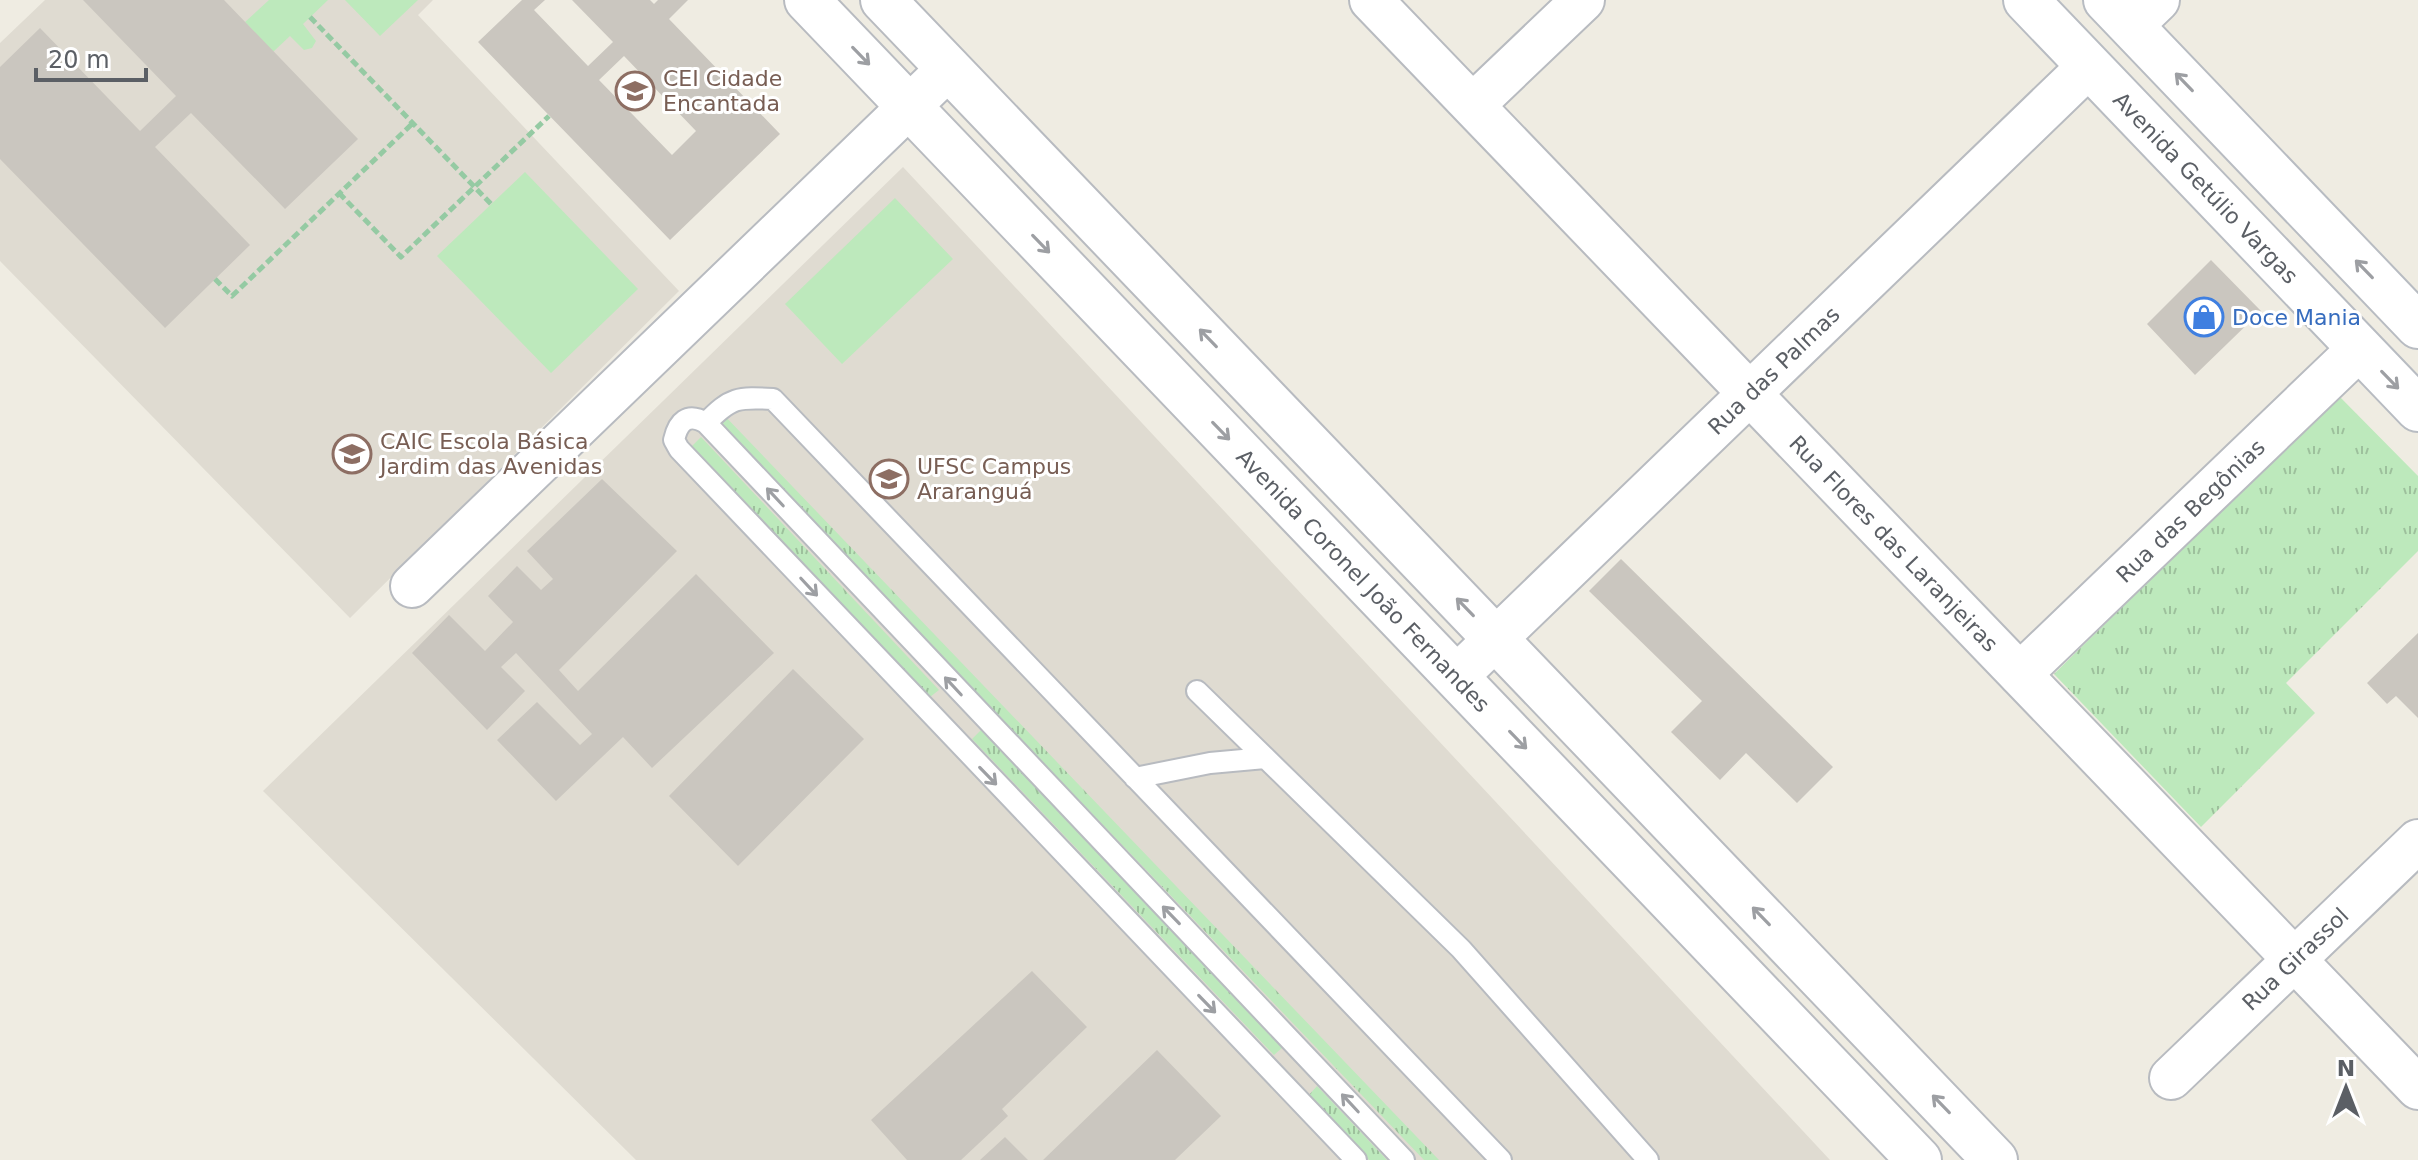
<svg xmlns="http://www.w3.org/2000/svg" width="2418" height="1160" viewBox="0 0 2418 1160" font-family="'DejaVu Sans',sans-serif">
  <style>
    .education { fill: #dfdbd1 }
    .grass { fill: url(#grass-tufts) }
    .garden { fill: #bde9bc }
    .building { fill: #cac6bf; fill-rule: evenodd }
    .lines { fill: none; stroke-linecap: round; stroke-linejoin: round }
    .service-casing { stroke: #b8bbc0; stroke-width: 24 }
    .minor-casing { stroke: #b8bbc0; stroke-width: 46 }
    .tertiary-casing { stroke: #b8bbc0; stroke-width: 48 }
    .secondary-casing { stroke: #b8bcc2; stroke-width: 48 }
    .path { stroke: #95caa3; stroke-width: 5; stroke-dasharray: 8 4; stroke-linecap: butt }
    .service { stroke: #fff; stroke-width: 20 }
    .minor { stroke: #fff; stroke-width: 42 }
    .tertiary { stroke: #fff; stroke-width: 44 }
    .secondary { stroke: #fff; stroke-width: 44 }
    .oneway { stroke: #9d9fa3 }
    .labels { text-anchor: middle; stroke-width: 6; stroke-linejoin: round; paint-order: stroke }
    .education-label { font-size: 22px; fill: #785e54; stroke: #fff; text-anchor: start }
    .street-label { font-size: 22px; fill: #5b5f65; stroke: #fff }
    .shop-label { font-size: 22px; fill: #366cbe; stroke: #fff; text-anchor: start }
  </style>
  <defs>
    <pattern id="grass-tufts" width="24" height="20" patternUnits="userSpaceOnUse" patternTransform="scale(2)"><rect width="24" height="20" fill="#bde9bc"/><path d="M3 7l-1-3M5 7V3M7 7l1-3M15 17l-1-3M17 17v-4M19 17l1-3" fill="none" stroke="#9dc09c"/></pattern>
  </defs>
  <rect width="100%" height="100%" fill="#efece2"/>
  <path class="education" d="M45,0H433L418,15L679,291L350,618L0,261V43Z
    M903,167L1830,1160H636L263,791Z"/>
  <path class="grass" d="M2338,395L2418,476V551L2286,683L2315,713L2201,827L2054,674Z
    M722,413L1439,1160H1424L715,420Z
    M701,437L939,690L930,697L692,446Z
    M981,730L1283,1047L1274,1055L972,739Z
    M1317,1086L1387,1160H1369L1308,1096Z"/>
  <path class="garden" d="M269,0H328L303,24L316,41L312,48L304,50L290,36L273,52L245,22Z
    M345,0H418L380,36Z
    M525,172L638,289L551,373L437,256Z
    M895,198L953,259L842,364L785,304Z"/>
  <path class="building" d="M83,0H224L358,139L285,209L191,113L155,147L250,245L165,328L0,159V67L40,28L140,131L176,96Z
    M522,0H545L534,10L588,66L613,42L572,0H650L654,4L658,0H688L669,19L780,134L670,240L478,42ZM624,56L696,131L672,155L599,80Z
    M2211,260L2261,311L2195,375L2147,324Z
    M602,479L677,551L559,670L578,691L696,574L774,653L652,768L623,737L556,801L497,740L537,702L580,745L592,734L516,653L501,667L525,691L487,730L412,653L449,615L485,651L513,622L488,596L517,566L541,590L553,579L527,551Z
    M1621,559L1833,767L1797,803L1746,753L1720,780L1671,732L1702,701L1589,591Z
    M2418,633V718L2396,696L2387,704L2367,683Z
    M793,669L864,739L738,866L669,796Z
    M1032,971L1087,1027L1002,1109L1008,1116L961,1160H907L871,1120Z
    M1157,1050L1221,1116L1175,1160H1043Z
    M1005,1137L1028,1160H980Z"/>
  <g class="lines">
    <g class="service-casing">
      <path id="service" d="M706,423C731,397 738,397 773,399L1501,1160
        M1197,691L1461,949L1648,1160
        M1135,778L1210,763L1265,758
        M1356,1160L679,449L674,440C678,422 687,412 706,423L1404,1160"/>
    </g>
    <g class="minor-casing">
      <g id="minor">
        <path id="s1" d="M1371,0L2418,1088"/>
        <path d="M2131,26L2158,0"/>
        <path d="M1473,105L1583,0"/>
        <path d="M412,586L949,68"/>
        <path id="s2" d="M2020,674L2360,348"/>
        <path id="s3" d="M1457,676L2089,66"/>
        <path id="s4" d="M2171,1078L2418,841"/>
      </g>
    </g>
    <g class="tertiary-casing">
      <g id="tertiary">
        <path id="s5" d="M807,0L1919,1160"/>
        <path d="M883,0L1995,1160"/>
      </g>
    </g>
    <g class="secondary-casing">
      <g id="secondary">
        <path id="s6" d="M2026,0L2418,409"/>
        <path d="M2106,0L2418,326"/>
      </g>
    </g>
    <path class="path" d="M310,17L491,204
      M339,193L401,257L549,116
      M215,279L232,296L413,123"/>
    <use href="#service" class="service"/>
    <use href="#minor" class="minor"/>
    <use href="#tertiary" class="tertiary"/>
    <use href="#secondary" class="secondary"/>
  </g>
  <defs><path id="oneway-shaft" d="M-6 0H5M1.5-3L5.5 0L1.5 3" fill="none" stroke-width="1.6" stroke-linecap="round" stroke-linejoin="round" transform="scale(2)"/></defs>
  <g class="oneway">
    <use href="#oneway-shaft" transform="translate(861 56) rotate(46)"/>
    <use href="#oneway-shaft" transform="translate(2184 82) rotate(-134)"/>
    <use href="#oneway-shaft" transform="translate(1041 244) rotate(46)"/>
    <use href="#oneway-shaft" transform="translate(2364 269) rotate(-134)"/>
    <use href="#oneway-shaft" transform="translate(1208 338) rotate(-134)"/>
    <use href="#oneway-shaft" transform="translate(2390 380) rotate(46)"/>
    <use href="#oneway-shaft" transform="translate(1221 431) rotate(46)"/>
    <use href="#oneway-shaft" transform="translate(775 497) rotate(-133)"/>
    <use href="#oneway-shaft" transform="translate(809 587) rotate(47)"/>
    <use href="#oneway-shaft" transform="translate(1465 607) rotate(-134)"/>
    <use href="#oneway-shaft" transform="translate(953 686) rotate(-133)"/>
    <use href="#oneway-shaft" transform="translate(1518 740) rotate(46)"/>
    <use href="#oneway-shaft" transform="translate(988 776) rotate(46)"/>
    <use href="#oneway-shaft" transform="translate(1171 915) rotate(-134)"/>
    <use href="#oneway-shaft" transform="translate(1761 916) rotate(-134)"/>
    <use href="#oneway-shaft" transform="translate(1207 1004) rotate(46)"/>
    <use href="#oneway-shaft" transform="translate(1350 1103) rotate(-133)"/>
    <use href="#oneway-shaft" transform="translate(1941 1104) rotate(-134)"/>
  </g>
  <defs>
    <g id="school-ring" transform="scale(2)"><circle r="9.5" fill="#fff" stroke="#8d6e63" stroke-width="1.5"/><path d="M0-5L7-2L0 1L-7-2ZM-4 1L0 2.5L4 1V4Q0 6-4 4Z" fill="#8d6e63"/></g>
    <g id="shop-ring" transform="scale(2)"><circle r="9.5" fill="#fff" stroke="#3f7fe0" stroke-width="1.5"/><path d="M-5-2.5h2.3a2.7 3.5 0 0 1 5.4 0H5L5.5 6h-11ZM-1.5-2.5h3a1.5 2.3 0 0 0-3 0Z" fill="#3f7fe0"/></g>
    <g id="university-ring" transform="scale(2)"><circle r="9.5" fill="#fff" stroke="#8d6e63" stroke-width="1.5"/><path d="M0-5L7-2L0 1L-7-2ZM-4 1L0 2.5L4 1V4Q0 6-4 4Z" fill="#8d6e63"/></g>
  </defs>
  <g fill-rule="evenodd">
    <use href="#school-ring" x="635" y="91"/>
    <use href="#shop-ring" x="2204" y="317"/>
    <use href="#school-ring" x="352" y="454"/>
    <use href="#university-ring" x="889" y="479"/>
  </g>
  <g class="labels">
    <g class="education-label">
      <text x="663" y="86">CEI Cidade<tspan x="663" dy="25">Encantada</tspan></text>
      <text x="380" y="449">CAIC Escola Básica<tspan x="380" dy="25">Jardim das Avenidas</tspan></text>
      <text x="917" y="474">UFSC Campus<tspan x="917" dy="25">Araranguá</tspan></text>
    </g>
    <g class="street-label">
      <text dy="8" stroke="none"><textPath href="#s6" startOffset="260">Avenida Getúlio Vargas</textPath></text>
      <text dy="8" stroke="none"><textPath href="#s3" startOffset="440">Rua das Palmas</textPath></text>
      <text dy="8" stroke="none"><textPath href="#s2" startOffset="236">Rua das Begônias</textPath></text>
      <text dy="8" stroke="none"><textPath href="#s1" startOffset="754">Rua Flores das Laranjeiras</textPath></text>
      <text dy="8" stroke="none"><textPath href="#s5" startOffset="804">Avenida Coronel João Fernandes</textPath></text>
      <text dy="8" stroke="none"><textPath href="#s4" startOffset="172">Rua Girassol</textPath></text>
    </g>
    <g class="shop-label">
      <text x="2232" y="325">Doce Mania</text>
    </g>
  </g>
  <g transform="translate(2346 1088)" stroke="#ffffff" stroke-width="6" paint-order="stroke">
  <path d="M0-6L14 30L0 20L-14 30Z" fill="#5b5f65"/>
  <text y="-12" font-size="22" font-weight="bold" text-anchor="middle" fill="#5b5f65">N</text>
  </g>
  <path d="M36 68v12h110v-12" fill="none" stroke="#5b5f65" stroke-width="4"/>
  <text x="48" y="68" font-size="24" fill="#5b5f65" stroke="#ffffff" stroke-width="6" paint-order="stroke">20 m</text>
</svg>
